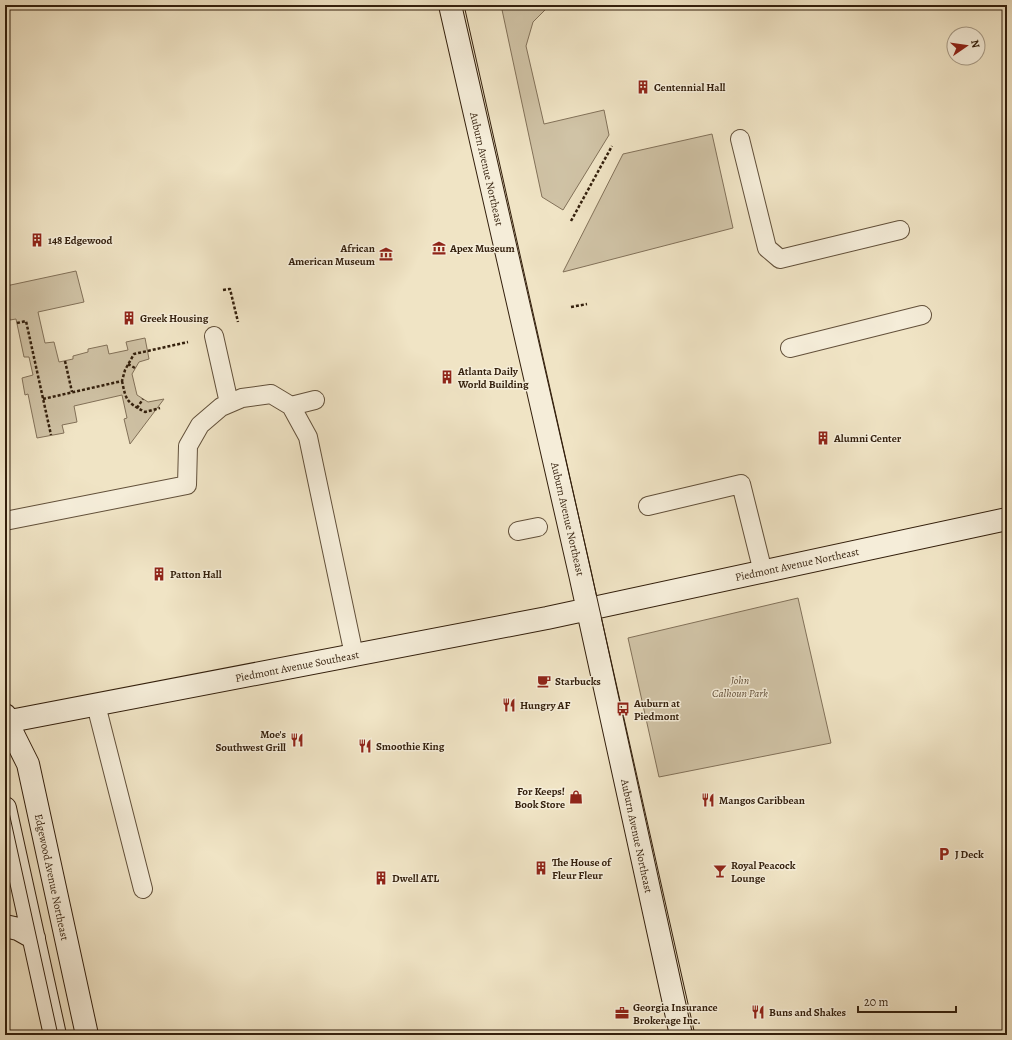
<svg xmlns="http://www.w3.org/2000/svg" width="1012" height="1040" viewBox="0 0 1012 1040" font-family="Alegreya,serif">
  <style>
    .green { fill: #d0c3a6; stroke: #827159 }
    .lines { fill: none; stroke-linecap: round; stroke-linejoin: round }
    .lane-casing { stroke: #62503a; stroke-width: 20 }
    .secondary-casing { stroke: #331f0c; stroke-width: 24 }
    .path { stroke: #331f0c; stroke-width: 2.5; stroke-dasharray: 3 2; stroke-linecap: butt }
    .lane { stroke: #f5edd9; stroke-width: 18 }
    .secondary { stroke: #f5edd9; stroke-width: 22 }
    .tram { stroke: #331f0c; stroke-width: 1 }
    .labels { text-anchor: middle; stroke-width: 3; stroke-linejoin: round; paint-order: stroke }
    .poi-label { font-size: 11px; font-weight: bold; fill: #331f0c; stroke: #f5edd9; text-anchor: start }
    .street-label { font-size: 11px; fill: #331f0c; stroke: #f5edd9 }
    .park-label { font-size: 11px; font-style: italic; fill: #62503a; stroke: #f5edd9 }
  </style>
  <rect width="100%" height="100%" fill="#f0e4c5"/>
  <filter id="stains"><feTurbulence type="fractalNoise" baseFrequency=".005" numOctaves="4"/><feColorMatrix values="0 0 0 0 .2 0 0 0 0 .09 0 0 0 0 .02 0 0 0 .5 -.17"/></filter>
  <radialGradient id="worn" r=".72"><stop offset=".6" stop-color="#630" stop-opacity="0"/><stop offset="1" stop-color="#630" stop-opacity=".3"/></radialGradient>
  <path class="green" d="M501,5H556L549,6L533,22L526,46L544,124L604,110L609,135L563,210L542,197Z
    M712,134L733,228L563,272L623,154Z
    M76,271L84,302L38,312L45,343L54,342L59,362L73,359V356L88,352V349L107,345L109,354L128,350L126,342L145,338L149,359L139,362L132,374L137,395L148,402L164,399L130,444L124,419L127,418L122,395L74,406L77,422L62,425L64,433L37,438L28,394L25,395L22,378L33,375L29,357H24L16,319L10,320L6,303L9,302L6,286Z
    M798,598L831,743L659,777L628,638Z"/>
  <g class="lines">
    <g class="lane-casing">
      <path id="lane" d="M740,139L767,248L780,259L900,230
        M214,336L229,403
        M790,348L922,315
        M291,406L315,400
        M648,506L741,484L763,572
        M5,521L187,485L188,446L200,425L221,407L242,398L271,394L291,406L308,437L354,655
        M518,531L538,527
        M96,705L143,889"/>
    </g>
    <g class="secondary-casing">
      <path id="secondary" d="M450,5L580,574L681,1035
        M5,715L7,722L28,764L87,1035
        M5,722L547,618L1007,519
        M5,808L55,1035
        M5,926L18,929L34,938"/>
    </g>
    <path class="path" d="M571,221L612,146
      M223,290L230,289L238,322
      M571,307L587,304
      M17,323L26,321L51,435
      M65,361L72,392
      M128,364L135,368
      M122,381C126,400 126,402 145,412L160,408
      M43,399L122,381L125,370L134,354L188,342
      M137,408L143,399"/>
    <use href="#lane" class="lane"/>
    <use href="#secondary" class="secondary"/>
    <path class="tram" d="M464,5L695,1035
      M5,794L58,1035"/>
  </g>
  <defs>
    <g id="building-bare" transform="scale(1.08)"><path d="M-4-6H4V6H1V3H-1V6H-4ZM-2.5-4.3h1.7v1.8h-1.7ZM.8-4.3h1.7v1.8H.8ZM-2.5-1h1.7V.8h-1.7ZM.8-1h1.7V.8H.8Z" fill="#8f2418" stroke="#f5edd9" stroke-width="2.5" paint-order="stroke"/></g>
    <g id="museum-bare" transform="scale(1.08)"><path d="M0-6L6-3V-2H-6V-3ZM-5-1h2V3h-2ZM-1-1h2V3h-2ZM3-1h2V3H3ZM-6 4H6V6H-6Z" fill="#8f2418" stroke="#f5edd9" stroke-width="2.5" paint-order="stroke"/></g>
    <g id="cafe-bare" transform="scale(1.08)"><path d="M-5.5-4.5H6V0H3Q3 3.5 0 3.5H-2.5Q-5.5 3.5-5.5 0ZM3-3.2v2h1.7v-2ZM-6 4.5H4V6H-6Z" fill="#8f2418" stroke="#f5edd9" stroke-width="2.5" paint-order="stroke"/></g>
    <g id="restaurant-bare" transform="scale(1.08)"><path d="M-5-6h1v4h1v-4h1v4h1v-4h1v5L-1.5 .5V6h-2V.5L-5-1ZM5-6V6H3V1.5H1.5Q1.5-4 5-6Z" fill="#8f2418" stroke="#f5edd9" stroke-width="2.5" paint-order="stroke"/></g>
    <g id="bus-bare" transform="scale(1.08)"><path d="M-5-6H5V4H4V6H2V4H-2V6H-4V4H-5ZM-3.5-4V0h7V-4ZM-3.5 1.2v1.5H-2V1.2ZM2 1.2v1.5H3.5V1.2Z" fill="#8f2418" stroke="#f5edd9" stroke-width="2.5" paint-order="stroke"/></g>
    <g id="shop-bare" transform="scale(1.08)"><path d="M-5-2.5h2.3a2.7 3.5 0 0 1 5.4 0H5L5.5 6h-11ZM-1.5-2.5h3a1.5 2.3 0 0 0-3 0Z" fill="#8f2418" stroke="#f5edd9" stroke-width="2.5" paint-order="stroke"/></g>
    <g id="parking-bare" transform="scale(1.08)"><path d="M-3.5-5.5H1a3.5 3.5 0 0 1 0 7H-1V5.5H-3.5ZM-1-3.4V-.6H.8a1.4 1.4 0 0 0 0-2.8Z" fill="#8f2418" stroke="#f5edd9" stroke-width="2.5" paint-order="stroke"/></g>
    <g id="bar-bare" transform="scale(1.08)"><path d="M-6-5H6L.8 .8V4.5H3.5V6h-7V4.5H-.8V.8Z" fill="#8f2418" stroke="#f5edd9" stroke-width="2.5" paint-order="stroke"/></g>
    <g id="office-bare" transform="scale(1.08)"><path d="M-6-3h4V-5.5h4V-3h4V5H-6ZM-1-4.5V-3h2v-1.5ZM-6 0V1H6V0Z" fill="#8f2418" stroke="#f5edd9" stroke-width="2.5" paint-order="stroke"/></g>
  </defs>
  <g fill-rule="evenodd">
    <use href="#building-bare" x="643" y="87"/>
    <use href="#building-bare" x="37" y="240"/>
    <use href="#museum-bare" x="439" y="248"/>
    <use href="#museum-bare" x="386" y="254"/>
    <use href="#building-bare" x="129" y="318"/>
    <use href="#building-bare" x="447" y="377"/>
    <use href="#building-bare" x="823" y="438"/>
    <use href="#building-bare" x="159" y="574"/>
    <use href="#cafe-bare" x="544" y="681"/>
    <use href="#restaurant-bare" x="509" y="705"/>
    <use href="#bus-bare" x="623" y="709"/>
    <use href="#restaurant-bare" x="297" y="740"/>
    <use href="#restaurant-bare" x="365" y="746"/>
    <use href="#shop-bare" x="576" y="797"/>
    <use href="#restaurant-bare" x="708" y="800"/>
    <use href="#parking-bare" x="944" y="854"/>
    <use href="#building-bare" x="541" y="868"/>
    <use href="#bar-bare" x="720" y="871"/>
    <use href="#building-bare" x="381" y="878"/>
    <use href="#restaurant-bare" x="758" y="1012"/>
    <use href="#office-bare" x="622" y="1013"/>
  </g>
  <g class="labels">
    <g class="poi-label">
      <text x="654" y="91">Centennial Hall</text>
      <text x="48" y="244">148 Edgewood</text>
      <text x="375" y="252" text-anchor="end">African<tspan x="375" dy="13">American Museum</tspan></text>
      <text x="450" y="252">Apex Museum</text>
      <text x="140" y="322">Greek Housing</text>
      <text x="458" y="375">Atlanta Daily<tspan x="458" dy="13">World Building</tspan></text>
      <text x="834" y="442">Alumni Center</text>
      <text x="170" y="578">Patton Hall</text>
      <text x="555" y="685">Starbucks</text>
      <text x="634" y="707">Auburn at<tspan x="634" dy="13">Piedmont</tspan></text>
      <text x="520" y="709">Hungry AF</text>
      <text x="286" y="738" text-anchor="end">Moe's<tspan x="286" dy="13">Southwest Grill</tspan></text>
      <text x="376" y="750">Smoothie King</text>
      <text x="565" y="795" text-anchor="end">For Keeps!<tspan x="565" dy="13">Book Store</tspan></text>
      <text x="719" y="804">Mangos Caribbean</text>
      <text x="955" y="858">J Deck</text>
      <text x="552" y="866">The House of<tspan x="552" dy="13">Fleur Fleur</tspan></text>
      <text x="731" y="869">Royal Peacock<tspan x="731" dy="13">Lounge</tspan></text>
      <text x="392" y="882">Dwell ATL</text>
      <text x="633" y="1011">Georgia Insurance<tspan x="633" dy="13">Brokerage Inc.</tspan></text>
      <text x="769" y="1016">Buns and Shakes</text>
    </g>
    <g class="street-label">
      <text transform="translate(487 169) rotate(77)" y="4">Auburn Avenue Northeast</text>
      <text transform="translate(568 519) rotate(77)" y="4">Auburn Avenue Northeast</text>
      <text transform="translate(797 564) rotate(-12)" y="4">Piedmont Avenue Northeast</text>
      <text transform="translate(297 666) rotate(-11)" y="4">Piedmont Avenue Southeast</text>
      <text transform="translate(637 836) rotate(78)" y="4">Auburn Avenue Northeast</text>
      <text transform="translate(52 877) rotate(78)" y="4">Edgewood Avenue Northeast</text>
    </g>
    <g class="park-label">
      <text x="740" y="684">John<tspan x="740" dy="13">Calhoun Park</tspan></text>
    </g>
  </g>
  <rect width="1012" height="1040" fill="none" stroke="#f0e4c5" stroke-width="20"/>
  <rect x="6" y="6" width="1000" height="1028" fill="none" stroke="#331f0c" stroke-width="2"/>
  <rect x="10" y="10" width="992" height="1020" fill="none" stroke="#331f0c"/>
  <g transform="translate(966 46) rotate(77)"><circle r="19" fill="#f5edd9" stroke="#a79b87"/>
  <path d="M0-3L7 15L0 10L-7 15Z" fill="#8f2418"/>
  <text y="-6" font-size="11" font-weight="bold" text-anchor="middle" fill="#331f0c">N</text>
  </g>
  <path d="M858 1006v6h98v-6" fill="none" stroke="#331f0c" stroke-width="2"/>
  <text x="864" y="1006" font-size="12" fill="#331f0c" stroke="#f5edd9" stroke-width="3" paint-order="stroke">20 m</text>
  <rect width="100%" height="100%" filter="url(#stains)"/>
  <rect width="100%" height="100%" fill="url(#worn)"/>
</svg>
